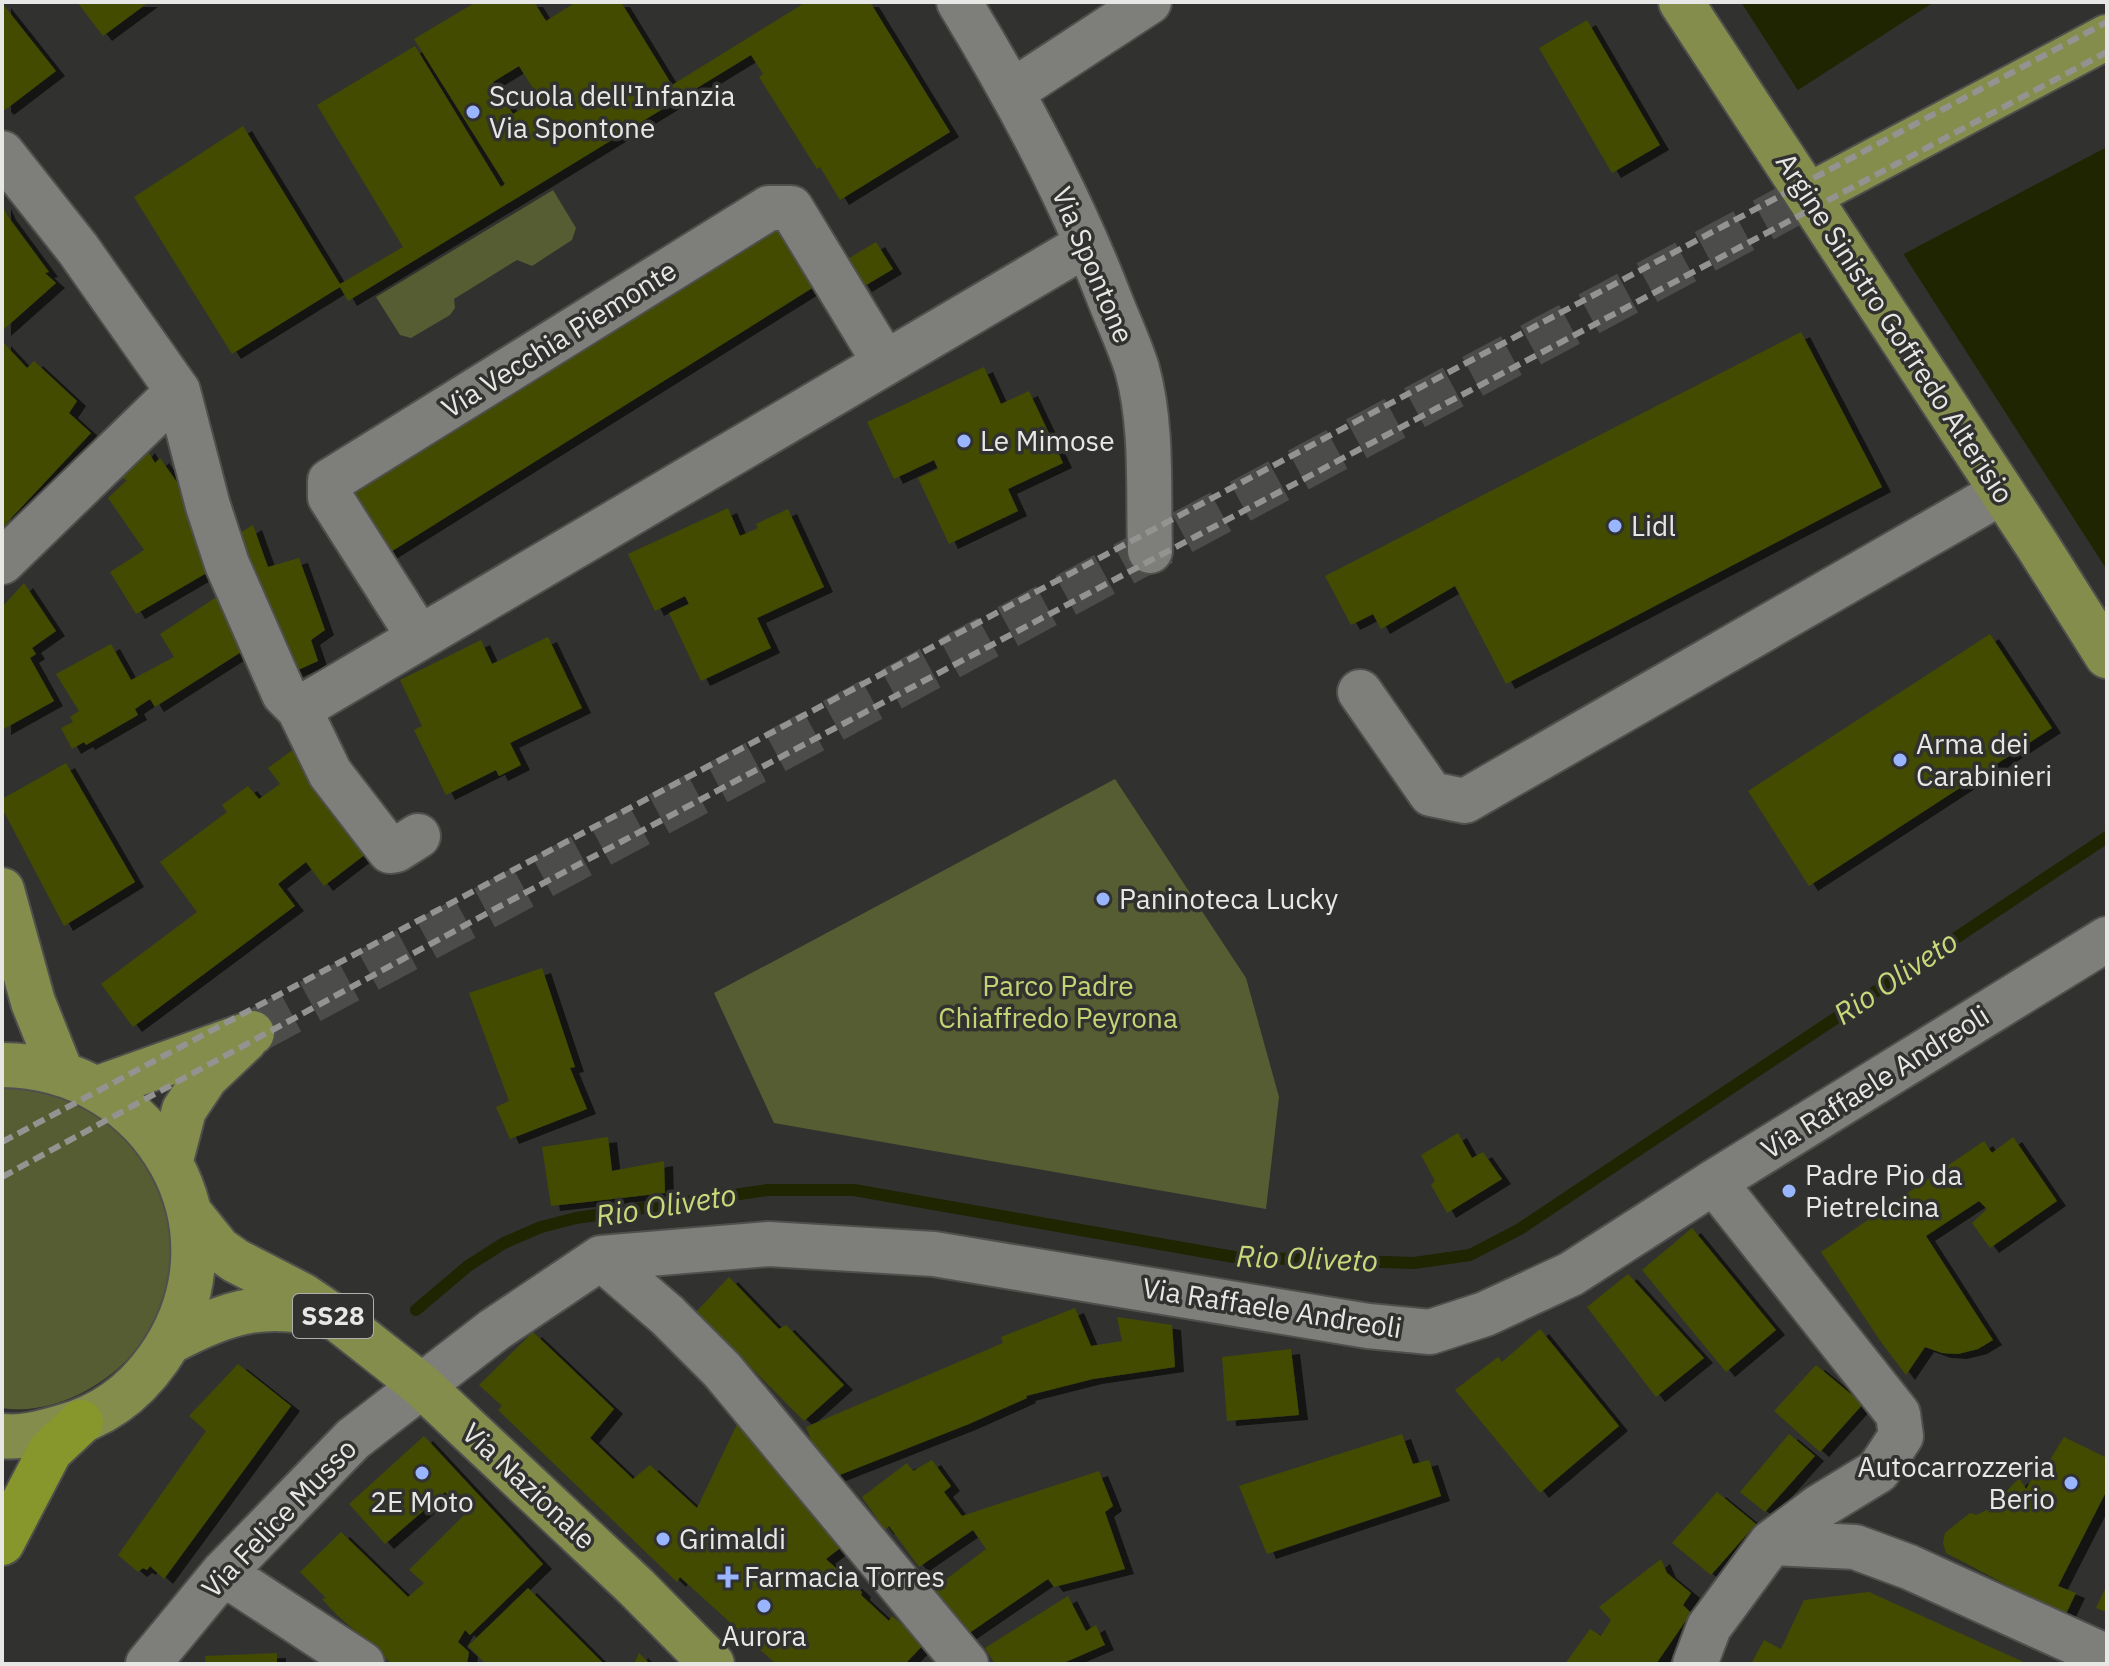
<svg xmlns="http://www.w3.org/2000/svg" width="2109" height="1666" viewBox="0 0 2109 1666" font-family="'IBM Plex Sans',sans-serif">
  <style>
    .green { fill: #565d32 }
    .water { fill: #1f2401 }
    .pier { fill: #31322f }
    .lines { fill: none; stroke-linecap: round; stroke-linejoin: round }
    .stream { stroke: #1f2401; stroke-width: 12 }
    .building { fill: #434b00; fill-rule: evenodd; filter: url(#shadow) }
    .major-tunnel { stroke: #4c4d4a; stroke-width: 44; stroke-dasharray: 44 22; stroke-linecap: butt }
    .minor-casing { stroke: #4f504d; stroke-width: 48 }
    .major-casing { stroke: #4f504d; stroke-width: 48 }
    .highway-casing { stroke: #4f504d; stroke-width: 48 }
    .minor { stroke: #7e7e7a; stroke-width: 44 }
    .major { stroke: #848d4b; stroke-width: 44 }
    .highway { stroke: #88972b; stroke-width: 44 }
    .rail { stroke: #939492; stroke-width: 6; stroke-dasharray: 12 6; stroke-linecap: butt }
    .poi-dot { fill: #98b5fd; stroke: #31322f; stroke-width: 3 }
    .labels { text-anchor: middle; stroke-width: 7; stroke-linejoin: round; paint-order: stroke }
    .shield { fill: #31322f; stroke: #b0b1af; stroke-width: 2 }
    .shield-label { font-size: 26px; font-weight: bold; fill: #e7e8e6 }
    .poi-label { font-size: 28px; fill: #e7e8e6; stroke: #31322f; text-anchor: start }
    .street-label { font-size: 28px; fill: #e7e8e6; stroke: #31322f }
    .park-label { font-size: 28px; fill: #c4d475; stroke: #31322f }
    .water-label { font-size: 30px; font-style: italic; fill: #c9d97a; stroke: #31322f }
  </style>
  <defs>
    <filter id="shadow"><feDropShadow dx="9" dy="5" stdDeviation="0" flood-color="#0009"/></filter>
  </defs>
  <rect width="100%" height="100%" fill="#31322f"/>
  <path class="green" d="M553,190L576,228L572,240L532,266L517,260L454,299L455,308L450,315L411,338L400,335L376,297Z
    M1115,779L1246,978L1279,1097L1266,1209L774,1123L714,993Z
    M2,1085C35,1087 66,1090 96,1107C118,1120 137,1142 150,1164C199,1244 170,1343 89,1389C65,1403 31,1413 2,1408Z"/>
  <path class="water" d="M1741,2H2107V570Z"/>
  <path class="pier" d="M1934,2H2107V147L1900,256L1795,92Z"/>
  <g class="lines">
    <path class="stream" d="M416,1310L468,1266L504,1243L541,1227L576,1218L767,1190H854L1234,1257L1414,1263L1470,1255L1520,1229L2107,837"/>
  </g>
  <path class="building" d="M77,2H149L103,36Z
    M476,2H534L546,21L576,2H621L672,85L806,2H870L950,132L840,200L820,167L817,169L759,77L763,74L751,55L348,301L340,287L232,354L134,197L243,126L340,284L403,247L317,105L415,46L501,187L505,184L414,39ZM519,66L539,98L513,114L493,82Z
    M2,3L56,71L5,110L2,107Z
    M1587,20L1660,145L1612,173L1539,48Z
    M2,204L7,215L49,272L45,273L56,283L2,331Z
    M776,219L817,285L381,558L340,492Z
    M876,242L893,269L863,287L846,260Z
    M1801,332L1882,487L1506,684L1455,586L1381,629L1373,614L1351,625L1325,576Z
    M2,341L27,368L34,361L77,401L69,413L91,433L2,528Z
    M984,367L1001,404L1029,391L1063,463L1008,489L1018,511L949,544L918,478L938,469L934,460L894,479L867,422Z
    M146,448L155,463L160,458L191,502L217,567L136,614L110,572L144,550L108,498L127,480L122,478Z
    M728,508L740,536L758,528L756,524L788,509L824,587L757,618L771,648L701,681L669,613L689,604L685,596L655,611L628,554Z
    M253,525L268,567L299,558L325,630L311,640L318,661L285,676L233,537Z
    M24,583L56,631L32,648L36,654L30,658L54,701L2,730V607Z
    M218,596L249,647L155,707L150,699L135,709L138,715L86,745L84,742L72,749L61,728L73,722L70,717L79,711L56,674L111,644L131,680L174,657L160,634Z
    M1990,634L2052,728L1809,886L1748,791Z
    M548,637L582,708L510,743L521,765L499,776L496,770L446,795L414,730L422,726L400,680L481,640L492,664Z
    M298,746L371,850L324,886L306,862L278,884L295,906L133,1027L101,984L197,912L160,862L227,812L222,805L248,786L259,799L280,784L268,768Z
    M66,763L135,882L64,926L2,808V799Z
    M542,968L575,1067L570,1068L587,1109L510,1139L496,1107L509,1101L469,993Z
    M1458,1133L1472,1158L1483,1152L1502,1179L1447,1213L1431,1185L1435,1181L1421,1155Z
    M608,1137L612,1171L664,1161L665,1193L551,1206L542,1147Z
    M2013,1137L2057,1201L1990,1248L1972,1223L1987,1209L1979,1201L1926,1236L1993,1340L1978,1349L1958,1354L1942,1353L1925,1347L1906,1375L1881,1342L1821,1252L1984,1141L1992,1153Z
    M1692,1228L1776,1330L1726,1372L1642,1270Z
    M1628,1274L1704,1358L1656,1397L1587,1307Z
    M729,1277L779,1329L786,1325L844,1385L804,1421L696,1312Z
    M1075,1308L1091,1346L1122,1341L1117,1317L1172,1325L1175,1367L1093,1379L1026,1396L1027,1398L969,1424L827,1480L806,1427L1003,1343L1001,1337Z
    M1540,1329L1619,1426L1540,1493L1455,1390L1498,1357L1502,1362Z
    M533,1332L614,1409L590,1438L633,1479L650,1465L697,1508L740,1418L846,1540L839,1549L826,1559L862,1592L861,1595L889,1621L892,1616L925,1643L905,1664H776L680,1577L677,1582L498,1410L502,1406L479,1385Z
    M1291,1349L1299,1415L1227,1421L1222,1357Z
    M238,1364L291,1406L164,1579L150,1566L147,1570L143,1568L138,1572L118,1555L206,1431L189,1416Z
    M1816,1365L1863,1404L1820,1452L1774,1411Z
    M1402,1434L1413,1464L1429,1460L1441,1496L1267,1554L1239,1486Z
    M1789,1434L1815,1456L1765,1512L1740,1492Z
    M424,1436L543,1564L470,1635L465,1630L458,1642L469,1652L467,1664H392L337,1615L322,1599L326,1598L300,1572L341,1532L408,1597L424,1583L409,1570L466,1513L445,1492L385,1544L349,1504Z
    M2064,1437L2107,1458V1490L2058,1586L2076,1593L2065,1616L1946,1553L1943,1543L1945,1533L1951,1528L1970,1513L1976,1515L1991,1508L2019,1478L2026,1489L2033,1477L2038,1479Z
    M932,1460L951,1486L944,1492L962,1516L1099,1471L1113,1506L1105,1512L1125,1569L1054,1587L1048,1579L965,1636L932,1590L986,1549L973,1530L919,1567L889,1526L885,1530L862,1497L907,1463L913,1471Z
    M1717,1492L1756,1524L1711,1575L1672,1543Z
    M1661,1559L1667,1573L1691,1593L1683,1605L1691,1613L1656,1664H1565L1590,1629L1601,1636L1611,1620L1599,1607Z
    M2107,1585V1612L2096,1608Z
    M528,1588L604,1664H486L468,1646Z
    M1869,1592L2028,1664H1751L1764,1640L1781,1649L1804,1600Z
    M1068,1596L1086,1631L1096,1625L1105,1645L1061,1664H995L985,1648Z
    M277,1653V1664H206L205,1656Z
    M639,1653L650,1664H634Z"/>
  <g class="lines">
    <path class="major-tunnel" d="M252,1033L1808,196"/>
    <g class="minor-casing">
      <path id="minor" d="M959,2C1017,97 1070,196 1110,300C1119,323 1130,346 1137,369C1153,426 1148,491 1150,551
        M1013,91L1149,2
        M2,153L78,249L178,391L208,506L227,564L284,694L299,709L330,773L390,851L396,850L418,836
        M2,562L178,391
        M419,637L330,497V481L769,208H791L885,363
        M1360,692L1431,794L1465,801L2002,492
        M299,709L1087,244
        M601,1258L667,1315L722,1370L966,1664
        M1771,1543L1855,1547L1909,1567L2107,1657
        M223,1573L362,1664
        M148,1664L223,1573L353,1439L494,1330L601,1258L769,1244L934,1254L1368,1326L1430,1332L1485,1314L1571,1274L1714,1182L2107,939
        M1695,1664L1709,1627L1771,1543L1819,1507L1878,1471L1901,1436L1898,1414L1714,1182"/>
    </g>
    <g class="major-casing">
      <path id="major" d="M1681,2L2037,545L2107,656
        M1808,196L2107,37
        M2,890L33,1002L61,1072
        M2,1065C155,1066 248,1231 158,1359C134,1393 102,1417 61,1427C41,1433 23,1438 2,1436
        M98,1088L252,1033
        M171,1160L184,1110L206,1077L245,1040
        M336,1318L421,1385L636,1587L712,1664
        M170,1342C231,1309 269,1300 336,1318L302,1295L236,1261L219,1249L190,1213"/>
    </g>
    <g class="highway-casing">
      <path id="highway" d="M2,1543L50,1451L81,1422"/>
    </g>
    <use href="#minor" class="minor"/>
    <use href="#major" class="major"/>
    <use href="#highway" class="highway"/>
    <path class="rail" d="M2,1142L2107,22
      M2,1177L506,903L2107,52"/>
  </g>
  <g class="poi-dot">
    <circle cx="473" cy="112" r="8"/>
    <circle cx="964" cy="441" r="8"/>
    <circle cx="1615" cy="526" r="8"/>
    <circle cx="1900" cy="760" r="8"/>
    <circle cx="1103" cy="899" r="8"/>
    <circle cx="1789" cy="1191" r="8"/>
    <circle cx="422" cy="1473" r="8"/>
    <circle cx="2071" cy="1483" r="8"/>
    <circle cx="663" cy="1539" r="8"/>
    <path d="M724 1565h8v8h8v8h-8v8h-8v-8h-8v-8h8z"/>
    <circle cx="764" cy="1606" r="8"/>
  </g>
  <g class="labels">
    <rect class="shield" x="293" y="1294" width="80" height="44" rx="6"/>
    <g class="shield-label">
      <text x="333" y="1325">SS28</text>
    </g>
    <g class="poi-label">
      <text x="489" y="106">Scuola dell'Infanzia<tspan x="489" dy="32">Via Spontone</tspan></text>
      <text x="980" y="451">Le Mimose</text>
      <text x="1631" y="536">Lidl</text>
      <text x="1916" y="754">Arma dei<tspan x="1916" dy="32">Carabinieri</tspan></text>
      <text x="1119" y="909">Paninoteca Lucky</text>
      <text x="1805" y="1185">Padre Pio da<tspan x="1805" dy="32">Pietrelcina</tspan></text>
      <text x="2055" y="1477" text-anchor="end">Autocarrozzeria<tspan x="2055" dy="32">Berio</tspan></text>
      <text x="422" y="1512" text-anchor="middle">2E Moto</text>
      <text x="679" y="1549">Grimaldi</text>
      <text x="744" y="1587">Farmacia Torres</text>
      <text x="764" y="1646" text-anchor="middle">Aurora</text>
    </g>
    <g class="street-label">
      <text transform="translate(1093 265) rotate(67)" y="10">Via Spontone</text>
      <text transform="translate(1895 328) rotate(57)" y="10">Argine Sinistro Goffredo Alterisio</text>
      <text transform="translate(559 339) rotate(-32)" y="10">Via Vecchia Piemonte</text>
      <text transform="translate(1875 1082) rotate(-32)" y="10">Via Raffaele Andreoli</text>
      <text transform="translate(1272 1308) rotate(9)" y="10">Via Raffaele Andreoli</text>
      <text transform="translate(529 1486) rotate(43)" y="10">Via Nazionale</text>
      <text transform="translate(279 1518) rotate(-46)" y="10">Via Felice Musso</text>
    </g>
    <g class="park-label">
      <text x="1058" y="996">Parco Padre<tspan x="1058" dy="32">Chiaffredo Peyrona</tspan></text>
    </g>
    <g class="water-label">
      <text transform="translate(1896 978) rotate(-34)" y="10">Rio Oliveto</text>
      <text transform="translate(666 1206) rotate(-9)" y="10">Rio Oliveto</text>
      <text transform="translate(1307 1259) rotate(2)" y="10">Rio Oliveto</text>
    </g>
  </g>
  <rect width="2109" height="1666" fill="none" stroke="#e7e8e6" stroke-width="8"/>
</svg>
